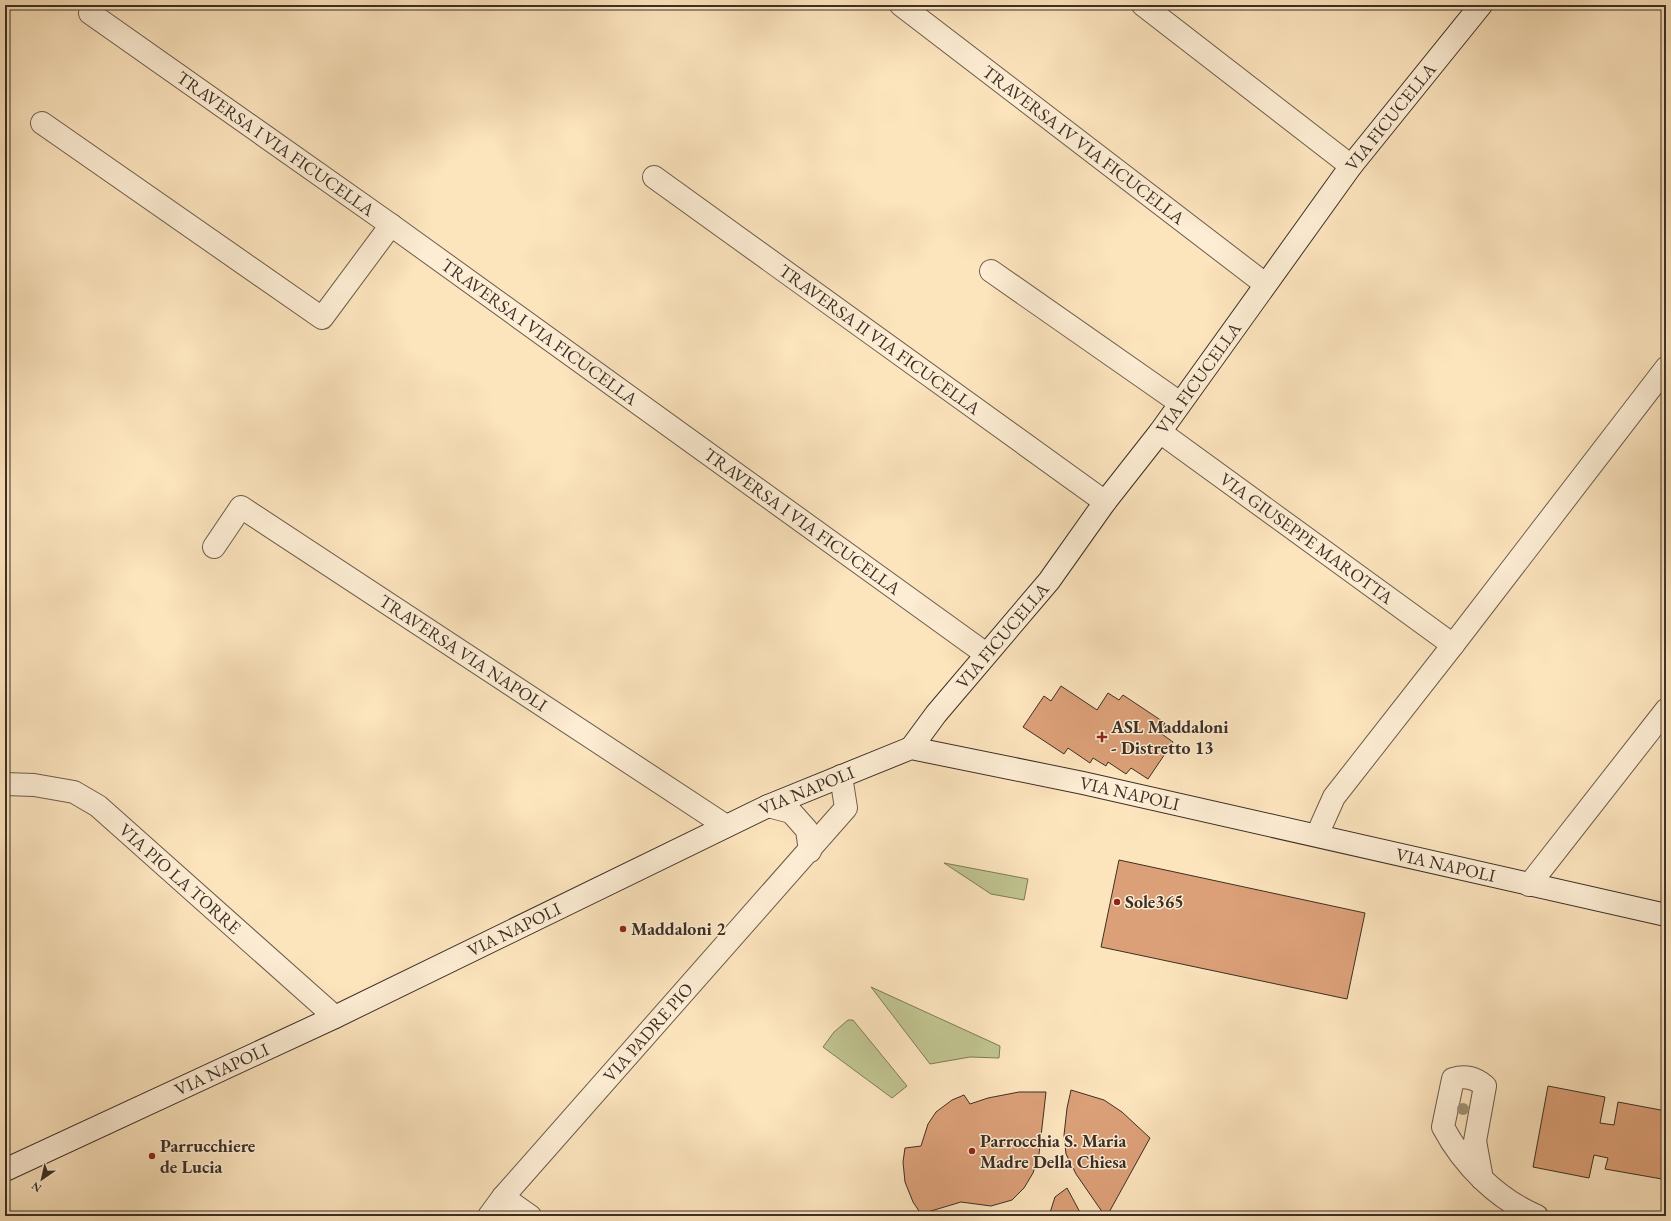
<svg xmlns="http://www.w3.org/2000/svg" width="1671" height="1221" viewBox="0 0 1671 1221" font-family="'EB Garamond',serif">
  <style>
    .green { fill: #c0c490; stroke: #7e7a5a }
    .building { fill: #dca078; stroke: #3c2f25 }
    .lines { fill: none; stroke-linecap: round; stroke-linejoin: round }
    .street-casing { stroke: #6c5c4b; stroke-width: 24 }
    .secondary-casing { stroke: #3c2f25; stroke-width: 24 }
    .street { stroke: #fdedd4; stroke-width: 22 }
    .secondary { stroke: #fdedd4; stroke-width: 22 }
    .tree { fill: #a19175 }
    .poi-dot { fill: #8f2418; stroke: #fdedd4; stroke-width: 1.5 }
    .labels { text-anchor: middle; stroke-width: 3; stroke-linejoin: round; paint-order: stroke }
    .street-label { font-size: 18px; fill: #3c2f25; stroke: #fdedd4 }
    .poi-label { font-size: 18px; font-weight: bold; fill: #3c2f25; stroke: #fdedd4; text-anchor: start }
  </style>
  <rect width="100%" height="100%" fill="#fce4bd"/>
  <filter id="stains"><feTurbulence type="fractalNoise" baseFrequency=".005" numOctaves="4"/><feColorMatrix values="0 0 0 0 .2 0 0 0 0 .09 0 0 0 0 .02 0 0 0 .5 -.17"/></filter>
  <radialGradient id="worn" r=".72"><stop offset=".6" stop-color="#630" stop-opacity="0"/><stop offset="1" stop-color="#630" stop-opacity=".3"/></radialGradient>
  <path class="green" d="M944,863L1028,879L1024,900L991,894Z
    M871,987L1000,1046L999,1058L970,1057L930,1064Z
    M848,1020H853L907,1086L892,1098L823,1047L834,1032Z"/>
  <path class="building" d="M1061,686L1097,710L1108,693L1119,700L1123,695L1165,723L1159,732L1173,742L1148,779L1131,768L1126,774L1108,762L1106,766L1093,758L1090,763L1068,748L1064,754L1023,727L1044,696L1051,701Z
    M1119,860L1365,913L1347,999L1101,947Z
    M1548,1086L1605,1097L1600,1123L1614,1125L1618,1102L1666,1111V1159L1662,1179L1605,1169L1608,1158L1594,1155L1589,1178L1533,1167Z
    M1071,1090L1104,1100L1122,1112L1150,1138L1107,1216H1105L1076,1174L1066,1154L1064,1135L1067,1108Z
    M1019,1092H1046L1039,1154L1033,1173L1024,1188L1012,1200L991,1206L961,1202L921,1214L913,1202L905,1182L903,1162L905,1148L921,1146L928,1124L936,1112L952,1100L964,1095L970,1104L988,1098Z
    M1067,1188L1082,1216H1049L1055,1197Z"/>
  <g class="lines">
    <g class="street-casing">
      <g id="street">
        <path id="s1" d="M901,5L1265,284"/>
        <path d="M1143,5L1351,166"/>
        <path id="s2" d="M90,13L391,225L986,654"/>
        <path d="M42,123L322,318L391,225"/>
        <path id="s3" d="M654,177L1105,502"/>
        <path d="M991,271L1180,403"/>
        <path id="s4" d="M1160,432L1453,645"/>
        <path id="s5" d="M214,547L241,507L726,826"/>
        <path id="s6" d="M5,784L34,785L74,792L98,806L335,1017"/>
        <path d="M768,806L791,812L807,830L810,851"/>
        <path d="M1317,835L1334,797L1453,645L1666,368"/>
        <path d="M1529,885L1666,710"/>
        <path d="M1482,1179L1475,1141L1485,1086C1475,1078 1466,1075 1453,1079L1443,1127C1463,1165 1497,1199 1537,1216"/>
        <path d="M503,1197L530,1216"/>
        <path id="s7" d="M489,1216L503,1197L846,808L841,776"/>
      </g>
    </g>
    <g class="secondary-casing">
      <g id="secondary">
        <path id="s8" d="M911,748L936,714L1049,581L1105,502L1160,432L1351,166L1481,5"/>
        <path id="s9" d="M5,1170L335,1017L768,806L911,748L1083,783L1666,915"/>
      </g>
    </g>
    <use href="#street" class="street"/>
    <use href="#secondary" class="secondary"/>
  </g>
  <circle class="tree" cx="1463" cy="1109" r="6"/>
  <g class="poi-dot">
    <path d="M1100 731h4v4h4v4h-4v4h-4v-4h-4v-4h4z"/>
    <circle cx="1117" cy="902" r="4"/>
    <circle cx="623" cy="929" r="4"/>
    <circle cx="972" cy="1151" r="4"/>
    <circle cx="152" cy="1156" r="4"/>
  </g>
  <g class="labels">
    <g class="street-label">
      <text dy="6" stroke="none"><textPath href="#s8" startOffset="793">VIA FICUCELLA</textPath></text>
      <text dy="6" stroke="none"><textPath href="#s2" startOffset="227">TRAVERSA I VIA FICUCELLA</textPath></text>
      <text dy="6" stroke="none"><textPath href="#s1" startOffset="230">TRAVERSA IV VIA FICUCELLA</textPath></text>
      <text dy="6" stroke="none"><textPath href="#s2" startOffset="551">TRAVERSA I VIA FICUCELLA</textPath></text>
      <text dy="6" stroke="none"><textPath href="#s3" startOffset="278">TRAVERSA II VIA FICUCELLA</textPath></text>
      <text dy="6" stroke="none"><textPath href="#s8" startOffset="469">VIA FICUCELLA</textPath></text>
      <text dy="6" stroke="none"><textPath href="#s2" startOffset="875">TRAVERSA I VIA FICUCELLA</textPath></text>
      <text dy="6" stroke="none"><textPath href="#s4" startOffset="181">VIA GIUSEPPE MAROTTA</textPath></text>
      <text dy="6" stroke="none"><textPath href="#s8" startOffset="145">VIA FICUCELLA</textPath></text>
      <text dy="6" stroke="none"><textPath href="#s5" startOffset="314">TRAVERSA VIA NAPOLI</textPath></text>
      <text dy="6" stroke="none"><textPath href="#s9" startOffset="887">VIA NAPOLI</textPath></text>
      <text dy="6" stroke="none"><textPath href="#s9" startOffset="1223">VIA NAPOLI</textPath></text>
      <text dy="6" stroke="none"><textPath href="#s9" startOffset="1547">VIA NAPOLI</textPath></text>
      <text dy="6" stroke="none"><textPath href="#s6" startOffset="207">VIA PIO LA TORRE</textPath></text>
      <text dy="6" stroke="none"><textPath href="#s9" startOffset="563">VIA NAPOLI</textPath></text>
      <text dy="6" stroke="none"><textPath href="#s7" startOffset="243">VIA PADRE PIO</textPath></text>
      <text dy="6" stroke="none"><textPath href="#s9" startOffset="239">VIA NAPOLI</textPath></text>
    </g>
    <g class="poi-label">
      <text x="1111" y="733">ASL Maddaloni<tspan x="1111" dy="21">- Distretto 13</tspan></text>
      <text x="1125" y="908">Sole365</text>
      <text x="631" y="935">Maddaloni 2</text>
      <text x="980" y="1147">Parrocchia S. Maria<tspan x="980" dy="21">Madre Della Chiesa</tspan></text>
      <text x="160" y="1152">Parrucchiere<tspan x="160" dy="21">de Lucia</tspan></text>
    </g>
  </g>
  <rect width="1671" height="1221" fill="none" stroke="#fce4bd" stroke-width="20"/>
  <rect x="6" y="6" width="1659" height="1209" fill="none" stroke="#3c2f25" stroke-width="2"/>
  <rect x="10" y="10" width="1651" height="1201" fill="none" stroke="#3c2f25"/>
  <g transform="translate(42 1179) rotate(214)" stroke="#fdedd4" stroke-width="3" paint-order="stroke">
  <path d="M0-3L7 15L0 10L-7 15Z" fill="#3c2f25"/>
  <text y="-6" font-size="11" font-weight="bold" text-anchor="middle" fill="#3c2f25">N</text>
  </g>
  <rect width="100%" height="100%" filter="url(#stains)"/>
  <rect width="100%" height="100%" fill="url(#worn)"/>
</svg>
